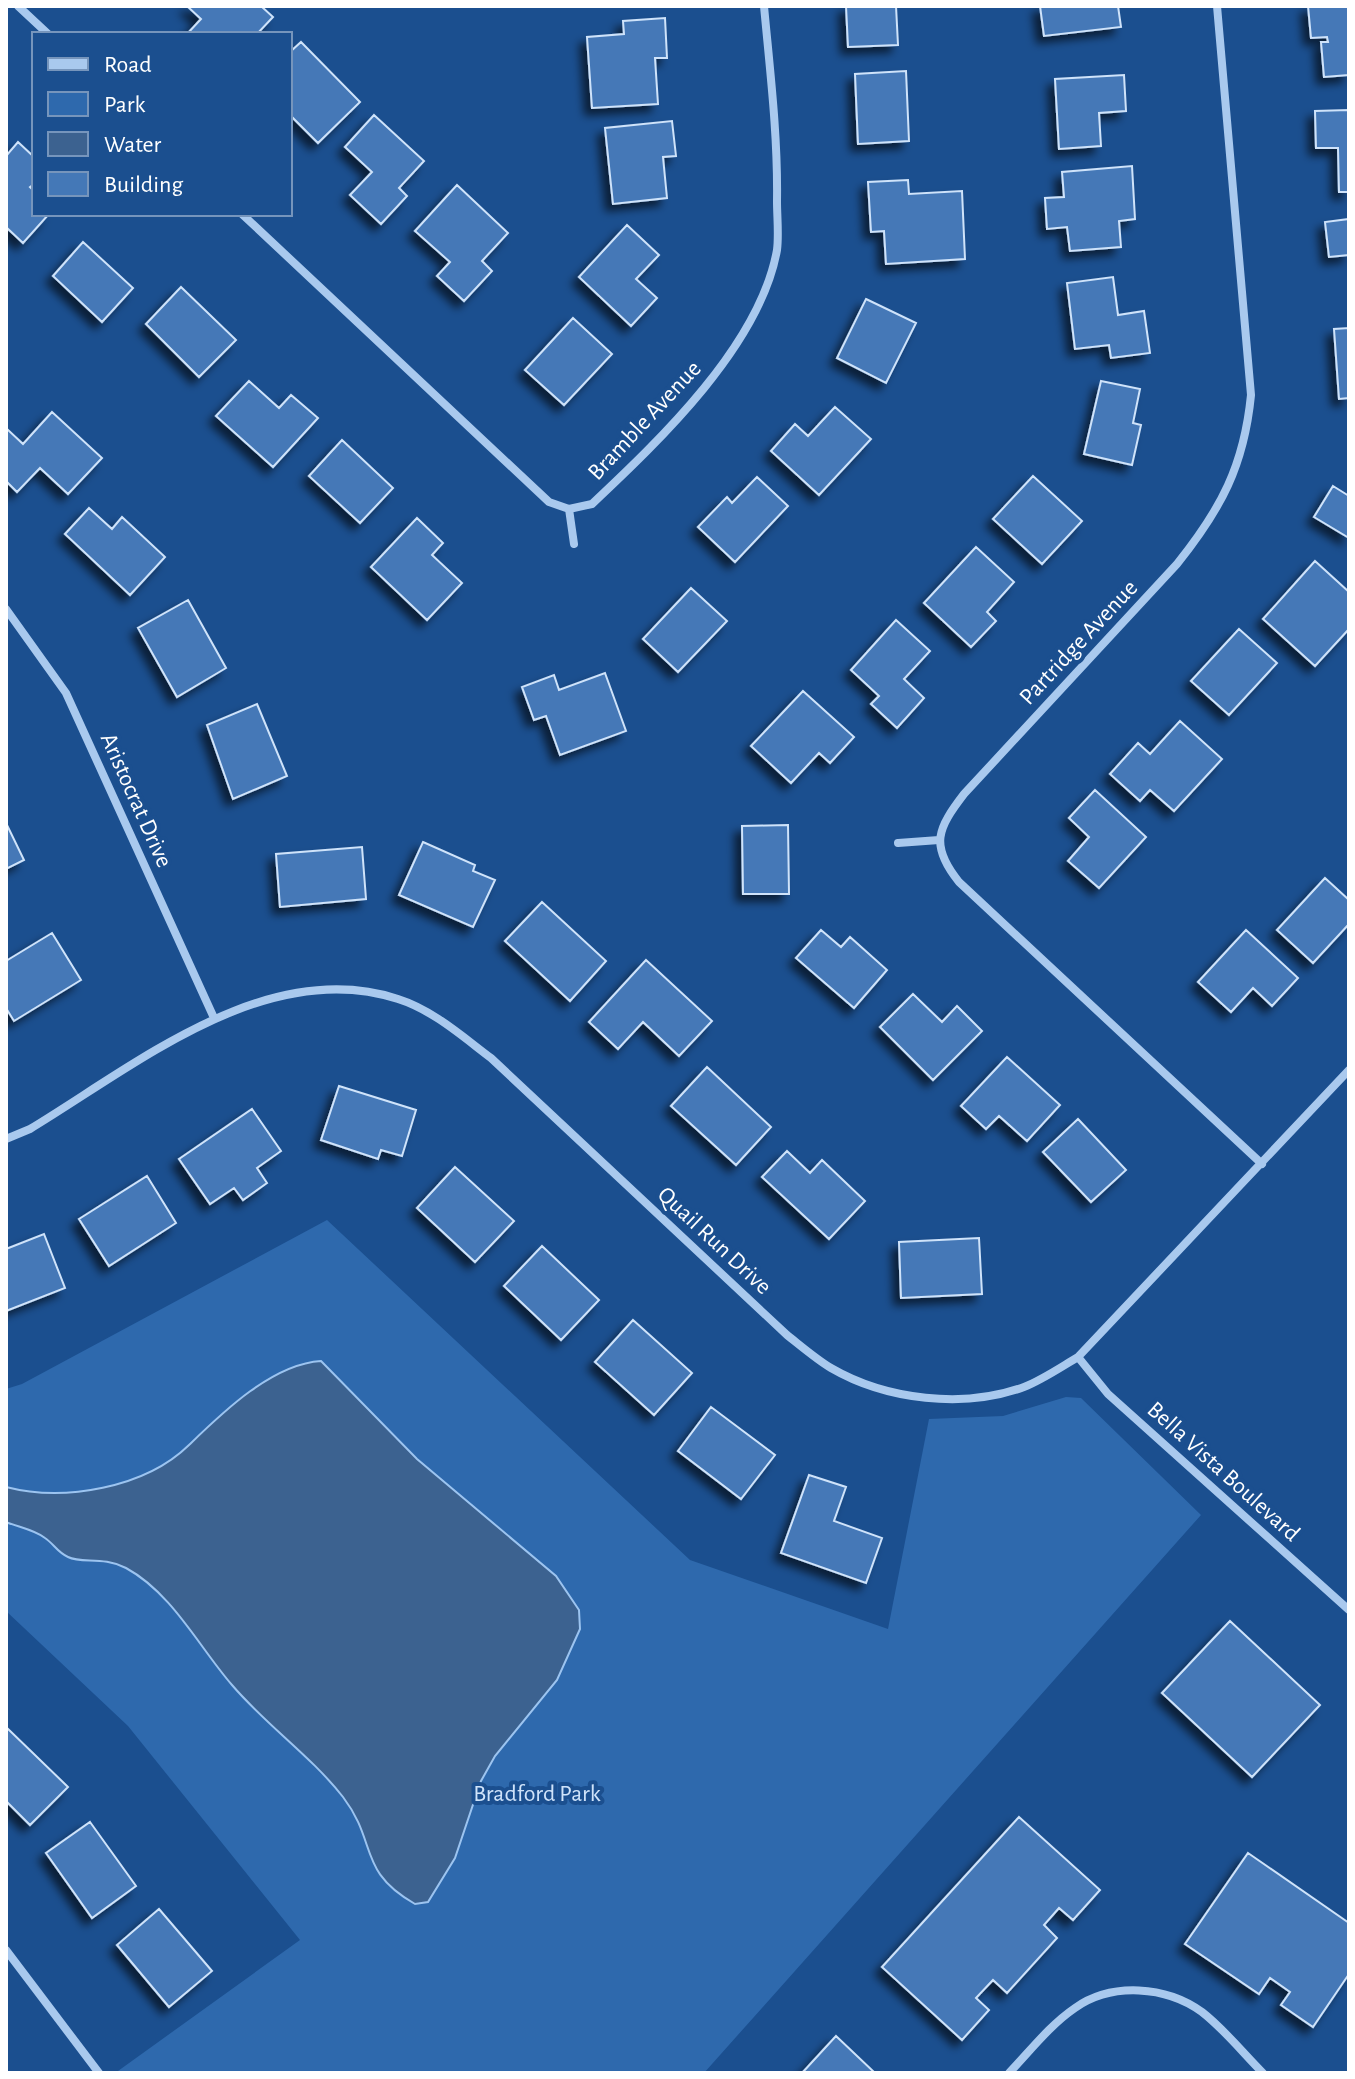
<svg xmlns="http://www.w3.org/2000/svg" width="1355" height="2079" viewBox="0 0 1355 2079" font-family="'Alegreya Sans',sans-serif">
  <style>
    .green { fill: #2e69ad }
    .water { fill: #3c6290; stroke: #9cc4f0; stroke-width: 2 }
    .building { fill: #4478b7; stroke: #cfe3fa; stroke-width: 2; filter: url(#shadow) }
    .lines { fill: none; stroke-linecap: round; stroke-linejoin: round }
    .minor { stroke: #a9c9ee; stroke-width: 8 }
    .labels { text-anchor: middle; stroke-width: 8; stroke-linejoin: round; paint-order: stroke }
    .street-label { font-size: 24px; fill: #fff; stroke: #1b4f8f }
    .park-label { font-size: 24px; fill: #cfe3fa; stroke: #1b4f8f }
  </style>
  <defs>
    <filter id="shadow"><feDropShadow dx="-7" dy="7" stdDeviation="4" flood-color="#0009"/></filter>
  </defs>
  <rect width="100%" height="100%" fill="#1b4f8f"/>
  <path class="green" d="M327,1220L690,1560L888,1629L929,1419L1003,1416L1066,1397L1081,1398L1201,1515L704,2073L118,2071L300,1940L128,1726L6,1611V1389L22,1384Z"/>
  <path class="water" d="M321,1361L417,1459L556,1576L579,1610L580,1629L557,1680L495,1756L481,1781L455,1858L428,1902L415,1904C357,1871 378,1843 343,1797C311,1756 266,1725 232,1685C199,1647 172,1593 126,1568C103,1556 82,1564 68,1557C57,1552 54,1544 45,1538C35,1530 18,1527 6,1522V1487C64,1502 145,1488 189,1445C222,1413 272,1364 321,1361Z"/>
  <path class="building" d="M187,6H261L273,17L257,34H187L201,19Z
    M846,6H896L898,45L848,47Z
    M1040,6H1118L1121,27L1044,36Z
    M1308,6H1349V75L1324,77L1321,42H1328L1327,37L1311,38Z
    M665,18L667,58H655L658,104L592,108L587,37L624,34L623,21Z
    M301,42L360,102L318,143L290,115V52Z
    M906,71L909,141L858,144L855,74Z
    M1124,75L1126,111L1099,113L1101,146L1059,149L1055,79Z
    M1349,110V192H1339L1338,148H1316L1315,111Z
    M374,115L424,161L399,188L407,196L381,224L350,195L372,172L345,147Z
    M672,121L676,156L663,157L667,198L613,204L605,128Z
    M18,142L34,157V184L30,187L34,191V214H49L23,243L6,227V156Z
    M1132,166L1135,219L1119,221L1121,247L1070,251L1067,227L1047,229L1045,198L1064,197L1062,172Z
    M908,180L909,194L962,191L965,259L886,264L884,231L871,232L868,182Z
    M457,185L508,233L482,261L492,271L464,301L437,276L450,262L415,231Z
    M1349,219V255L1329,257L1325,222Z
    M627,225L659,255L636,279L657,298L631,326L579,277Z
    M83,242L133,288L102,322L53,276Z
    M1113,277L1118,315L1144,311L1150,353L1111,358L1109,345L1075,349L1067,283Z
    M181,287L236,340L199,377L146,324Z
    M866,299L916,323L886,383L837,358Z
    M573,318L612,354L564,405L525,370Z
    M1349,328V398L1339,399L1334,329Z
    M249,381L279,408L291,395L318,418L273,467L216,416Z
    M1101,381L1140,389L1133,423L1141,425L1132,465L1084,454Z
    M835,407L871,439L819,495L771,451L795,424L808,436Z
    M52,412L102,458L68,494L40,468L17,492L6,481V428L23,444Z
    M342,440L393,488L360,523L309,476Z
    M1033,476L1082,521L1042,564L993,519Z
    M757,477L788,506L735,562L698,527L727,497L732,503Z
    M1333,486L1349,496V538L1314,517Z
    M89,508L112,529L122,517L165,557L130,595L65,534Z
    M417,518L443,543L432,555L462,583L427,620L371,567Z
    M976,547L1014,582L987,612L996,621L971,647L924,603Z
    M1315,561L1349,592V629L1315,666L1263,619Z
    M691,588L727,621L678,672L643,639Z
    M188,600L226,668L177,697L138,628Z
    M896,620L930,651L904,679L924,698L897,728L871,704L879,696L851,670Z
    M1239,629L1277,663L1229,715L1191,681Z
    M605,673L626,731L560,755L546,716L534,720L522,687L554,675L559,690Z
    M803,691L854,737L830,763L819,753L791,783L751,746Z
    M257,704L287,776L233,799L207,725Z
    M1180,721L1222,759L1174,811L1150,790L1140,801L1110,774L1138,743L1150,754Z
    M1095,790L1146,837L1099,888L1068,861L1089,837L1069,818Z
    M6,823L24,860L6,869Z
    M788,825L789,894H743L742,826Z
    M423,842L475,865L473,871L495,880L473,927L399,895Z
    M362,847L366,899L280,907L276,854Z
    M1325,878L1349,900V924L1313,963L1277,930Z
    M542,902L606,961L570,1001L505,941Z
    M821,930L841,947L850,937L887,970L854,1008L796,958Z
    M1246,930L1298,978L1272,1006L1253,988L1231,1012L1198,982Z
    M52,933L81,980L14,1021L6,1008V961Z
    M646,960L712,1021L679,1056L643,1022L618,1049L589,1022Z
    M913,994L942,1022L957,1006L982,1031L933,1080L880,1027Z
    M1007,1057L1060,1105L1027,1141L999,1116L986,1129L961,1106Z
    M707,1067L771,1127L736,1165L671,1106Z
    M339,1086L416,1110L402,1156L381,1150L378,1159L321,1140Z
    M252,1109L281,1151L257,1168L267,1183L243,1200L234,1188L210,1204L179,1159Z
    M1078,1119L1126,1170L1091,1202L1043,1152Z
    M787,1151L810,1173L822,1160L865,1201L829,1239L762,1177Z
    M455,1167L514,1221L475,1262L417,1208Z
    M147,1176L176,1223L109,1266L79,1219Z
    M44,1234L65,1288L6,1311V1249Z
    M979,1238L982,1294L901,1298L899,1242Z
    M542,1246L599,1300L561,1340L504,1286Z
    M633,1320L692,1373L654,1415L595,1362Z
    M711,1407L775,1455L741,1499L678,1451Z
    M809,1475L846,1487L834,1521L882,1538L866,1583L781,1553Z
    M1230,1621L1320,1705L1252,1777L1162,1693Z
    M6,1727L68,1787L30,1825L6,1801Z
    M1019,1817L1100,1890L1073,1920L1059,1908L1044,1925L1057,1938L1007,1993L993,1980L976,1998L989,2010L962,2040L882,1967Z
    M90,1822L136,1886L92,1918L46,1853Z
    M1248,1853L1349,1923V1974L1313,2027L1281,2005L1290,1992L1270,1978L1259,1994L1185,1944Z
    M159,1909L212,1971L169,2007L117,1945Z
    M836,2036L875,2073H802Z"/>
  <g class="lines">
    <path class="minor" d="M18,6L48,34
      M1217,6L1251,395C1244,466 1221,509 1177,564L964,794C938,828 929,845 959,882L1262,1164
      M242,214L549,502L569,509L592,504C660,440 760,345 777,250C779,235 777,217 777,201C778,136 770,71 764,6
      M569,509L574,544
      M6,609L66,693L214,1018
      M898,843L939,840
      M6,1139L30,1129C136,1065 267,956 398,999C433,1010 463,1037 491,1058L787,1335C801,1346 816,1359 831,1368C886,1400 964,1409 1024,1387C1042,1380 1061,1367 1078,1357L1349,1070
      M1078,1357L1108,1394L1349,1610
      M6,1950L99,2073
      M1009,2073C1030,2051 1050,2025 1075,2008C1112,1982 1166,1986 1202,2012C1224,2029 1243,2053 1263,2073"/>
  </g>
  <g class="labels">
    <g class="street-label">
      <text transform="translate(644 420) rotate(-47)" y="8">Bramble Avenue</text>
      <text transform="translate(1078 642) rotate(-47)" y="8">Partridge Avenue</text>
      <text transform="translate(137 800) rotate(66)" y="8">Aristocrat Drive</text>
      <text transform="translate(715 1240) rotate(43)" y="8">Quail Run Drive</text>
      <text transform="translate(1224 1471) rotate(42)" y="8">Bella Vista Boulevard</text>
    </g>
    <g class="park-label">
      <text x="537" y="1801">Bradford Park</text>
    </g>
  </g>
  <rect width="1355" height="2079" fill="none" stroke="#ffffff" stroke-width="16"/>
  <rect x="32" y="32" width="260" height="184" fill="#1b4f8f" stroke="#7695bc" stroke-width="2"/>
  <rect x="48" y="58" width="40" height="12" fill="#a9c9ee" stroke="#7695bc" stroke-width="2"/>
  <text x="104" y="72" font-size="24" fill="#ffffff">Road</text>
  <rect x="48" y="92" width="40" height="24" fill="#2e69ad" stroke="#7695bc" stroke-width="2"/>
  <text x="104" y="112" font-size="24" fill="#ffffff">Park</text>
  <rect x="48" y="132" width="40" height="24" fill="#3c6290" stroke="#7695bc" stroke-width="2"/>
  <text x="104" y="152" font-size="24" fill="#ffffff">Water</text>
  <rect x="48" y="172" width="40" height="24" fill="#4478b7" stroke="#7695bc" stroke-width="2"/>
  <text x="104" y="192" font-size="24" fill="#ffffff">Building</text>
</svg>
